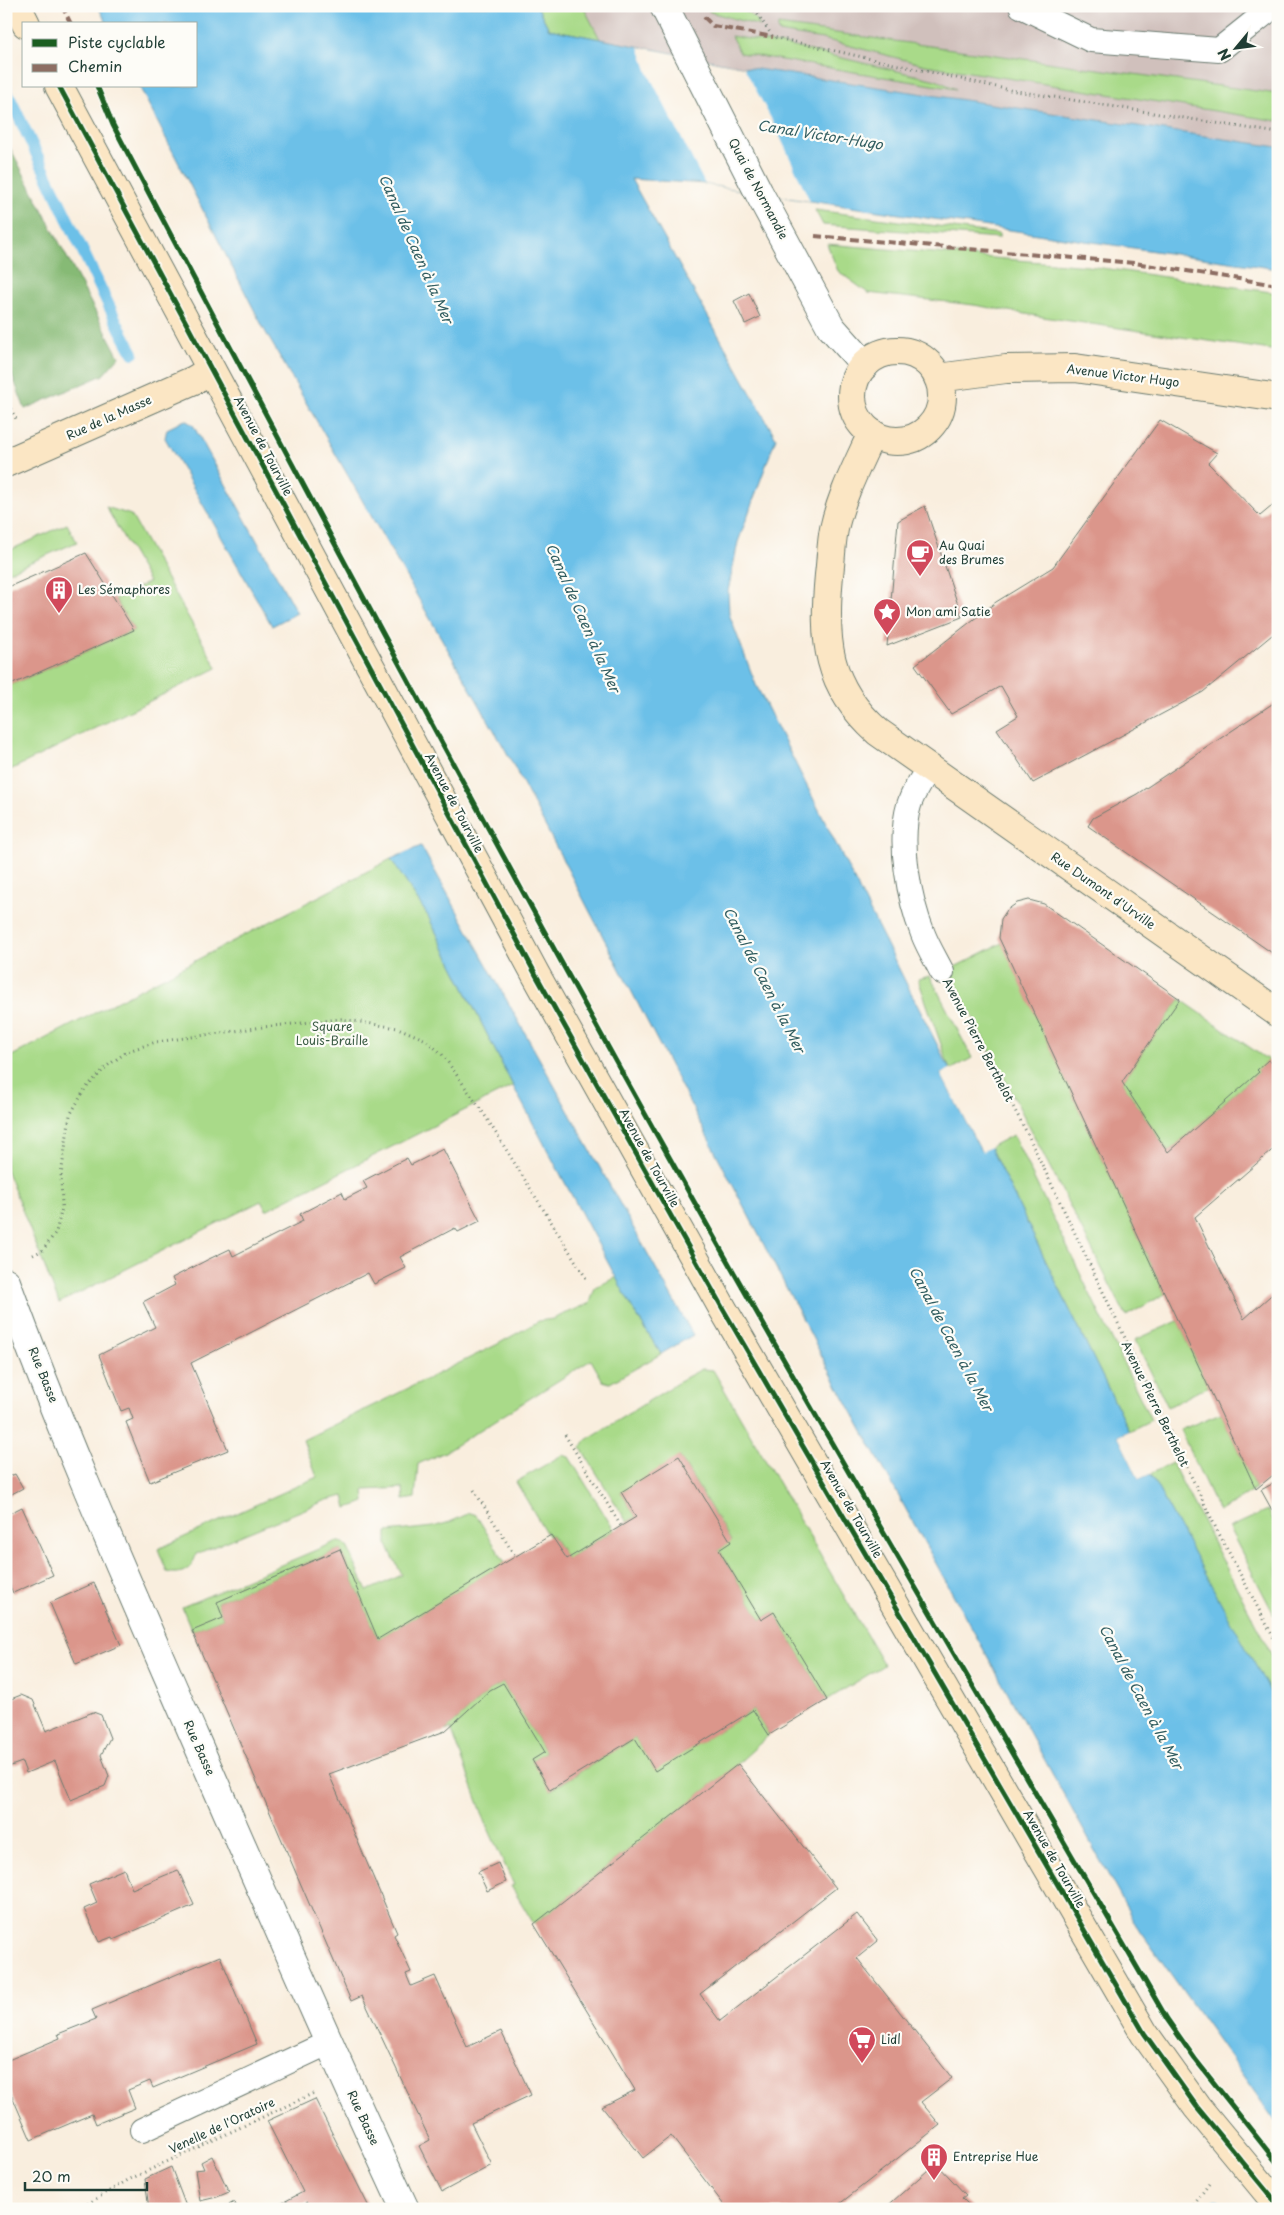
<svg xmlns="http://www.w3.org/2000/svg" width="1284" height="2215" viewBox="0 0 1284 2215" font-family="'Playpen Sans',sans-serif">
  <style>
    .industrial { fill: #d0c0bc }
    .green { fill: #a9da89; stroke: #648c5e }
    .forest { fill: #86ba75; stroke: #527c54 }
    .water { fill: #6cc0e8; stroke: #467e8e }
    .pier { fill: #f9eede }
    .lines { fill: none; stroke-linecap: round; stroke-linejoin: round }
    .stream { stroke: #6cc0e8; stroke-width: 12 }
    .building { fill: #db968b }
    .lane-casing { stroke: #6b7b70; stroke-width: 26 }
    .street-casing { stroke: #6b7b70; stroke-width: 30 }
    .secondary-casing { stroke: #6b7b70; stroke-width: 30 }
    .path { stroke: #6b7b70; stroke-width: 3; stroke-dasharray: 1 4; stroke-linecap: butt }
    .lane { stroke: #fff; stroke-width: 24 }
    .street { stroke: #fff; stroke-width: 28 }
    .secondary { stroke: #fbe6c4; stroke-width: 28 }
    .quiet { stroke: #8d6e63; stroke-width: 4; stroke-dasharray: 8 4; stroke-linecap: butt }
    .cycleway-casing { stroke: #fdfcf7; stroke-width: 8 }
    .cycleway { stroke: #1b5e20; stroke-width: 5 }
    .labels { text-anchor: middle; stroke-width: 4.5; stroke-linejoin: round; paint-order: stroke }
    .street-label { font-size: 12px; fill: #1f3d34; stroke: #fdfcf7 }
    .poi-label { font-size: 12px; fill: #1f3d34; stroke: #fdfcf7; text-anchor: start }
    .park-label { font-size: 12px; fill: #3b5c45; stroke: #fdfcf7 }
    .water-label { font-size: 14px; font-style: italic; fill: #325e61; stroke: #fdfcf7 }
  </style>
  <rect width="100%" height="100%" fill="#fdfcf7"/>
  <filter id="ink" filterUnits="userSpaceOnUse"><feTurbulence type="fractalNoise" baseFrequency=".02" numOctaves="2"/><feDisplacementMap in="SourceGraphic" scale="10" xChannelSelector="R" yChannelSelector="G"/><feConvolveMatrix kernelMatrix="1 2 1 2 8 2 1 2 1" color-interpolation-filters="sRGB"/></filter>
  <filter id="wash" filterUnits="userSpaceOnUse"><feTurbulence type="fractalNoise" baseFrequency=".0096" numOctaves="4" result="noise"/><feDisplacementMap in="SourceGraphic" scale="20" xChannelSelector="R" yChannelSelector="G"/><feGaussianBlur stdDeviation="1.12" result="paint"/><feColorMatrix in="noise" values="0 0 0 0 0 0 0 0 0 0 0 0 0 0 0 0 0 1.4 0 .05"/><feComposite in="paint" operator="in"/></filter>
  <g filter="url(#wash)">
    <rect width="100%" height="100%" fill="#f9eede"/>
    <path class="industrial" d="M537,6H1278V147L744,67L689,57L549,29Z"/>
    <path class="green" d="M537,6H583L600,39L549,29Z
      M706,6C728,6 747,4 760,26L710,12Z
      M778,25L1278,94V121L925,65L823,39L778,32Z
      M731,36L790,46L936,80L956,89L740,53Z
      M815,210L999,234V238L823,225Z
      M827,244L1088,266L1278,293V351L1043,317L974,305L868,293L838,271Z
      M106,507L131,515L217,668L6,772V687L134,630L115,599L149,582Z
      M67,524L77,542L6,573V552Z
      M391,859L428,916L513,1086L266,1210L261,1201L59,1303L6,1169V1059Z
      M1002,943L1165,1294L1126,1316L949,970Z
      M930,976L972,1058L950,1070L918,979Z
      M1180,999L1268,1060L1258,1070L1259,1072L1168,1152L1122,1082Z
      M1013,1135L1151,1420L1129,1431L990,1147Z
      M616,1277L634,1311L661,1354L610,1383L603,1381L591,1360L445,1452L418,1464L415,1498L404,1500L403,1488L364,1490L365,1502L347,1508L344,1496L327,1500L196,1554C193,1569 182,1576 167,1572L158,1549L317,1477L303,1440L496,1345L539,1321L553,1319L590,1303L595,1288Z
      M1178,1321L1208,1386L1168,1407L1135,1340Z
      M702,1369L713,1370L884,1665L827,1700L774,1612L761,1620L719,1550L731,1541L680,1457L621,1492L636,1517L627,1522L581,1448L586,1440L687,1377Z
      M1221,1413L1256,1489L1219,1512L1180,1430Z
      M562,1455L569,1457L614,1530L567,1559L552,1535L548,1536L516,1482Z
      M1172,1463L1278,1667V1708L1150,1474Z
      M1268,1510L1278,1529V1622L1229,1528Z
      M470,1513L476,1515L505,1563L378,1639L340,1549L217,1602L223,1618L192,1631L182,1607L335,1542H342L347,1546L367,1591L402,1575L387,1545V1532L433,1527L450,1522Z
      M503,1683L545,1752L532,1760L551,1790L635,1738L655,1770L753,1710L769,1735L732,1769L534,1924L511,1886L514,1885L487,1826L451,1729L445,1731L490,1690Z"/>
    <path class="forest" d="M6,140L119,357L103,375L25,409L6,359Z"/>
    <path class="water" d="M98,6H537L549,29L744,67L1278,147V269L796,199L705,184L631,179L776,438L738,542L728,591L729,614L756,685L950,1070L941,1074L981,1151L990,1147L1129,1431L1118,1436L1139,1479L1150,1474L1278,1706V2125L1136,1925L835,1381L506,751L265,331L139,86H196V24H107Z
      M185,420L193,425L297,613L272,626L165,438L167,429Z
      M421,846L693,1335L661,1354L634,1311L513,1086L428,916L391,859Z"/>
    <path class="pier" d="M639,47L744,67L776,128L810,201L705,184L648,73Z
      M952,1068V1071L944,1075L983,1148L989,1145L992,1146L982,1152L941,1074Z
      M1132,1430L1131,1433L1121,1437L1140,1476L1149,1471L1152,1473L1139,1479L1118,1436Z"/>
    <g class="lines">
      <path class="stream" d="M6,90L120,329L133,353
        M1216,2205L1219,2209"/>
    </g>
    <g id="blocks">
      <path class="building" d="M749,293L760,317L745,324L734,301Z
        M1160,420L1217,453L1208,463L1260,516L1278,501V630L1203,692L1033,783L997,729L1018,716L1001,686L951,714L915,665L996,602L1053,567Z
        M925,506L962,617L887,646L898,521Z
        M86,553L134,630L6,687V588Z
        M1278,700V957L1088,826L1093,818L1137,794Z
        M1029,900L1044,904L1180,999L1122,1082L1168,1152L1259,1072L1257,1070L1268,1060L1278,1067V1145L1195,1217L1244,1319L1278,1289V1471L1256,1489L999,938L1001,919L1007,910L1017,903Z
        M443,1149L480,1221L458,1232L455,1228L400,1257L406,1268L374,1284L368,1273L191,1363L228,1450L150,1482L126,1422L133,1419L129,1408L121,1411L99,1355L155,1327L143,1302L175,1285L172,1278L209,1259L230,1249L233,1256L303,1221L300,1214L342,1192L345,1199L367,1188L363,1181L407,1158L411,1165Z
        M679,1456L731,1542L719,1550L761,1620L774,1612L827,1700L769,1735L753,1710L655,1771L635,1738L550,1790L532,1760L545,1752L503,1683L490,1690L445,1731L329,1774L397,1933L394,1935L411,1972L406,1974L411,1986L435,1976L467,2047L501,2031L531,2095L471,2123L492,2165L442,2192L419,2146L430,2140L362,1996L351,2001L192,1631L223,1618L217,1602L340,1549L378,1639L551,1535L567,1559L636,1517L621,1492Z
        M15,1474L23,1488L6,1497V1478Z
        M1272,1484L1278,1493V1507L1272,1510L1261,1490Z
        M22,1507L53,1575L13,1593L6,1577V1515Z
        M94,1583L121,1645L76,1664L50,1603Z
        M21,1695L33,1700L46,1731L93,1712L101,1715L110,1738L101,1755L109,1776L105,1786L71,1800L55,1761L26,1773L22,1762L8,1767L6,1701Z
        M738,1764L836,1888L700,1994L720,2021L857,1914L878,1941L857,1958L952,2078L921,2102L940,2125L833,2209H727L671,2136L643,2158L602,2107L635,2090L534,1924Z
        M498,1863L506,1882L487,1891L478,1872Z
        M124,1869L132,1889L178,1870L194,1905L113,1940L112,1937L99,1942L84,1909L97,1903L89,1884Z
        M220,1956L257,2044L153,2088L150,2081L128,2090L135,2108L96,2124L92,2114L31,2140L6,2082V2061L60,2038L58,2034L96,2019L92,2010Z
        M315,2099L370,2209H312L308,2202L295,2209H280L278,2205L303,2192L267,2121Z
        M212,2156L229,2192L217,2197L200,2201L195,2170L204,2169L201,2162Z
        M936,2163L966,2195L962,2198L973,2209H884Z
        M171,2167L187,2209H149L145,2179Z
        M234,2202L237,2209H222Z"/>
    </g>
  </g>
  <g filter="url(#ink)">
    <use href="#blocks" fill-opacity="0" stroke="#6b7b70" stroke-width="1"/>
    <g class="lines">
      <g class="lane-casing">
        <path id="lane" d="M1021,6L1091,40L1219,50L1274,6
          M929,768C921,780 913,792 909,805C898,842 909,899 923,934C928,947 936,960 942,972
          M142,2130L328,2043"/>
      </g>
      <g class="street-casing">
        <path id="street" d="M664,6L759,193L831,327L865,365
          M6,1282C62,1436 129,1586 194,1736C263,1894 332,2053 405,2209"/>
      </g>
      <g class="secondary-casing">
        <path id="secondary" d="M17,6L26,24
          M59,86L536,975L723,1309L1144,2033L1197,2107L1278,2205
          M852 396a45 45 0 1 1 90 0a45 45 0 1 1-90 0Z
          M938,378L1006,369L1075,368L1278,398
          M872,433C858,464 841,496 834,529C831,544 831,560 829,575C823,640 826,686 878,732L1278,1013
          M6,463L194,380L211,370"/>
      </g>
      <path class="path" d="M752,6L773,37L1010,90L1278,133
        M6,400L16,419
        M957,1001L1026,1131L1215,1526L1278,1646
        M33,1255L43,1250L56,1232L62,1208L61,1175L70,1115L85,1089L107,1066L128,1051L156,1042L263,1027L341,1019L398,1028L424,1039L442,1054L484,1114L586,1278
        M565,1435L621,1526
        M474,1490L515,1556
        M79,2209L128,2180L314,2093
        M1191,2209L1211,2181"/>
      <use href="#lane" class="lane"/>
      <use href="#street" class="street"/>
      <use href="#secondary" class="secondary"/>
      <path class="quiet" d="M62,6L71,24
        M704,17L713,26L773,37
        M815,236L1134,263L1278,285"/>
      <g class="cycleway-casing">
        <path id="cycleway" d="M59,86L536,975L723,1309L1144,2033L1197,2107L1278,2205
          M97,86L113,125C312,504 514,882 724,1255C869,1511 1019,1764 1167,2019L1195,2059L1278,2164"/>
      </g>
      <use href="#cycleway" class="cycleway"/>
    </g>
  </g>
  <defs>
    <g id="cafe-pin" transform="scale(1.4375)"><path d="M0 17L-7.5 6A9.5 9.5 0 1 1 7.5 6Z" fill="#d1495b" stroke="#fdfcf7"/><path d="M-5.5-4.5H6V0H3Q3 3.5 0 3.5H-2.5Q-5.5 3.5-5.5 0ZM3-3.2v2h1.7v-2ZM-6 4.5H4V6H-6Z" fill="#fff"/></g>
    <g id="building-pin" transform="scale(1.4375)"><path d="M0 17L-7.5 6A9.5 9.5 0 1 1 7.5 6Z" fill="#d1495b" stroke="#fdfcf7"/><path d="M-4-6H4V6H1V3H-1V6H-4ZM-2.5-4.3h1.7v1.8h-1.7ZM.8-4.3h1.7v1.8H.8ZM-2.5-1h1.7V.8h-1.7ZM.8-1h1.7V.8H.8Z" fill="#fff"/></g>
    <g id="sight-pin" transform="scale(1.4375)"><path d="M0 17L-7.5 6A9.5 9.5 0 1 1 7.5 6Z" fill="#d1495b" stroke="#fdfcf7"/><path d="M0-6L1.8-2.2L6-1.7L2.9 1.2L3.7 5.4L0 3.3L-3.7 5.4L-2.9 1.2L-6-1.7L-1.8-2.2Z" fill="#fff"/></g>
    <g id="supermarket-pin" transform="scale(1.4375)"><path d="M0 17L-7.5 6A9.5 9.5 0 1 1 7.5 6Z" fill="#d1495b" stroke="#fdfcf7"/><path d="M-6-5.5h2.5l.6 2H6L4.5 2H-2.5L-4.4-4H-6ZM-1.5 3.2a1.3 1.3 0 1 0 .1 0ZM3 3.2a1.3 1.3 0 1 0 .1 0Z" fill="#fff"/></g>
  </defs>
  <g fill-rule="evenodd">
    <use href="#cafe-pin" x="920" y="553"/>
    <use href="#building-pin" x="59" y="590"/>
    <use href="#sight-pin" x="887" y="612"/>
    <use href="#supermarket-pin" x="862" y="2040"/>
    <use href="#building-pin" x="934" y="2157"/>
  </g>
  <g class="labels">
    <g class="street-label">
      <text transform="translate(758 189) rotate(62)" y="4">Quai de Normandie</text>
      <text transform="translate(1123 376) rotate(7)" y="4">Avenue Victor Hugo</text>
      <text transform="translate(109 418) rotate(-24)" y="4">Rue de la Masse</text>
      <text transform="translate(263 446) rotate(62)" y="4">Avenue de Tourville</text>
      <text transform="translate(454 803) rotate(62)" y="4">Avenue de Tourville</text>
      <text transform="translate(1103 891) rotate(35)" y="4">Rue Dumont d'Urville</text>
      <text transform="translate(978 1040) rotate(62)" y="4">Avenue Pierre Berthelot</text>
      <text transform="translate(649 1158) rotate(61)" y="4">Avenue de Tourville</text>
      <text transform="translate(43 1375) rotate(68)" y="4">Rue Basse</text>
      <text transform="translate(1155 1404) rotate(64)" y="4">Avenue Pierre Berthelot</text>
      <text transform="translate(851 1509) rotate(60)" y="4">Avenue de Tourville</text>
      <text transform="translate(199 1748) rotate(66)" y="4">Rue Basse</text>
      <text transform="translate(1054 1859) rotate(60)" y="4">Avenue de Tourville</text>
      <text transform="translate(363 2118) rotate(65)" y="4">Rue Basse</text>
      <text transform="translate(222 2126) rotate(-25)" y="4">Venelle de l'Oratoire</text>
    </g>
    <g class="poi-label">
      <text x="939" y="550">Au Quai<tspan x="939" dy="14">des Brumes</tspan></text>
      <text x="78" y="594">Les Sémaphores</text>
      <text x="906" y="616">Mon ami Satie</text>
      <text x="881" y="2044">Lidl</text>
      <text x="953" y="2161">Entreprise Hue</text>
    </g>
    <g class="park-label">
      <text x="332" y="1031">Square<tspan x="332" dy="14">Louis-Braille</tspan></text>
    </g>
    <g class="water-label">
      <text transform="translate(820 135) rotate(9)" y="5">Canal Victor-Hugo</text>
      <text transform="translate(416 249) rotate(66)" y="5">Canal de Caen à la Mer</text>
      <text transform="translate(583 618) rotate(66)" y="5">Canal de Caen à la Mer</text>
      <text transform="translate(764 980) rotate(63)" y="5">Canal de Caen à la Mer</text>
      <text transform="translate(951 1339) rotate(62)" y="5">Canal de Caen à la Mer</text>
      <text transform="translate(1141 1697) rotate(62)" y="5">Canal de Caen à la Mer</text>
    </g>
  </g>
  <rect width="1284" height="2215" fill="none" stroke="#fdfcf7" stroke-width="25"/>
  <rect x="22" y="22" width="175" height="65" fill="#fdfcf7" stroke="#a4b0a9"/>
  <rect x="32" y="39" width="25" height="8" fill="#1b5e20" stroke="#a4b0a9"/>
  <text x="68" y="48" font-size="15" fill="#1f3d34">Piste cyclable</text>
  <rect x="32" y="64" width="25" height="8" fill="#8d6e63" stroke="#a4b0a9"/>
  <text x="68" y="72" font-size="15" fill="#1f3d34">Chemin</text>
  <g transform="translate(1236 48) rotate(241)" stroke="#fdfcf7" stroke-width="4" paint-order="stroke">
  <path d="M0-4L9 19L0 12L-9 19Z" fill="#1f3d34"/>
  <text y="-8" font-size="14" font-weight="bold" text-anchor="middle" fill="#1f3d34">N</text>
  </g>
  <path d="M25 2182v8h122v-8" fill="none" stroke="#1f3d34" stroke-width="2.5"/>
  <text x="32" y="2182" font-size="15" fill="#1f3d34" stroke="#fdfcf7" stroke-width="4" paint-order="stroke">20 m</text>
</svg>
